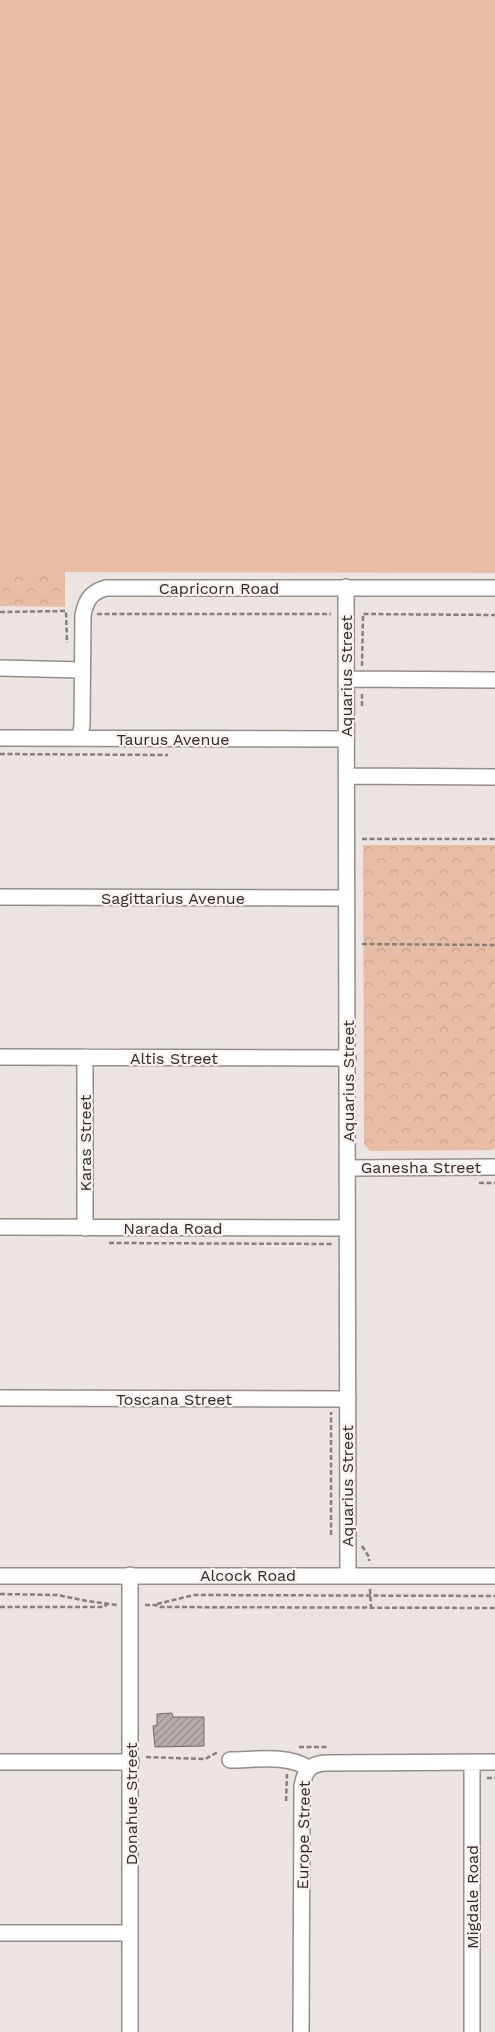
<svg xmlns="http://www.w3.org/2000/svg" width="495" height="2032" viewBox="0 0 495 2032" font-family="'Work Sans',sans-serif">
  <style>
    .grass { fill: #e9bda5 }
    .forest { fill: url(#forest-crowns) }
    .building { fill: url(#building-hatch); stroke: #726b67 }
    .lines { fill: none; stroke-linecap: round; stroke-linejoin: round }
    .minor-casing { stroke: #958d8a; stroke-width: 18 }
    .path { stroke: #85807d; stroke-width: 2.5; stroke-dasharray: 5 2.5; stroke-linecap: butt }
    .minor { stroke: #fff; stroke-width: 15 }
    .labels { text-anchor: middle; stroke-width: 4.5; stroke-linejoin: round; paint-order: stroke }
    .street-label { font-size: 16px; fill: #2e2b2a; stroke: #f9f1ed }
  </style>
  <defs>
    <pattern id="forest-crowns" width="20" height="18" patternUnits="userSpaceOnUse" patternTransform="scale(1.25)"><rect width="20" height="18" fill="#e9bda5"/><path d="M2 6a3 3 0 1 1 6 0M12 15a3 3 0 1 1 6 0" fill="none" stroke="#c8a38e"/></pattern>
    <pattern id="building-hatch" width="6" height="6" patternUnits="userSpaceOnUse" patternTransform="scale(1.25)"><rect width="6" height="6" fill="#b6afab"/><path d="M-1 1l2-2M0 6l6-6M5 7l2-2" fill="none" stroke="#948f8b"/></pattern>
  </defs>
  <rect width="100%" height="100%" fill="#ece4e0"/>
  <path class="grass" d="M0,0H495V573L0,572Z"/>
  <path class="forest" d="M0,572H65V607L0,606Z
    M363,845H495V1148L493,1150L370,1151L364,1144Z"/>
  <path class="building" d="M172,1713L173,1717H204V1746L155,1747L153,1726L157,1725V1714Z"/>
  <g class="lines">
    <g class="minor-casing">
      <path id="minor" d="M346,587L348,1576
        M0,668L82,670
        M346,679L495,680
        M0,738L346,739
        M80,738L82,724L83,615C86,600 91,592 106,588H495
        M347,776L495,777
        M0,897L346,898
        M0,1057L348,1058
        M347,1168L495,1167
        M0,1227L347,1228
        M85,1228V1057
        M0,1398L348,1399
        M0,1576H495
        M230,1760C254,1760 287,1754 308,1768
        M0,1762H131
        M0,1933H130
        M130,2032V1575
        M301,2032L302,1787C304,1772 309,1764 325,1763L495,1762
        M472,2032V1763"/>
    </g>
    <path class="path" d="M0,612L66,611L67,643
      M98,615V614H331
      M362,666L363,614L495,615
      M362,706V694
      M0,754L168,755
      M362,839H495
      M362,944L495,945
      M479,1183H495
      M109,1243L332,1244
      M331,1535V1412
      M362,1546L369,1557V1561
      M370,1589L371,1608
      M0,1594L57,1595L87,1601L117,1605
      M157,1604L194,1595L495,1596
      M145,1605H155L160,1607L495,1608
      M0,1607H104L107,1604
      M299,1747H329
      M146,1757L205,1759L218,1752
      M487,1778H495
      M286,1801L287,1774"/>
    <use href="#minor" class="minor"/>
  </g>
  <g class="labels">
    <g class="street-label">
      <text x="219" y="594">Capricorn Road</text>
      <text transform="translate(346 676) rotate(-90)" y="6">Aquarius Street</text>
      <text x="173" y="745">Taurus Avenue</text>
      <text x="173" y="904">Sagittarius Avenue</text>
      <text x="174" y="1064">Altis Street</text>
      <text transform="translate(348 1081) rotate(-90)" y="6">Aquarius Street</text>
      <text transform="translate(85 1143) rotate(-90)" y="6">Karas Street</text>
      <text x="421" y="1173">Ganesha Street</text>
      <text x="173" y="1234">Narada Road</text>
      <text x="174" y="1405">Toscana Street</text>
      <text transform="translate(347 1486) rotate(-90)" y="6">Aquarius Street</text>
      <text x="248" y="1581">Alcock Road</text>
      <text transform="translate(131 1804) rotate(-90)" y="6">Donahue Street</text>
      <text transform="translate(303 1835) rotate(-89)" y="6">Europe Street</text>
      <text transform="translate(472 1897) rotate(-90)" y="6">Migdale Road</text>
    </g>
  </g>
</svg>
